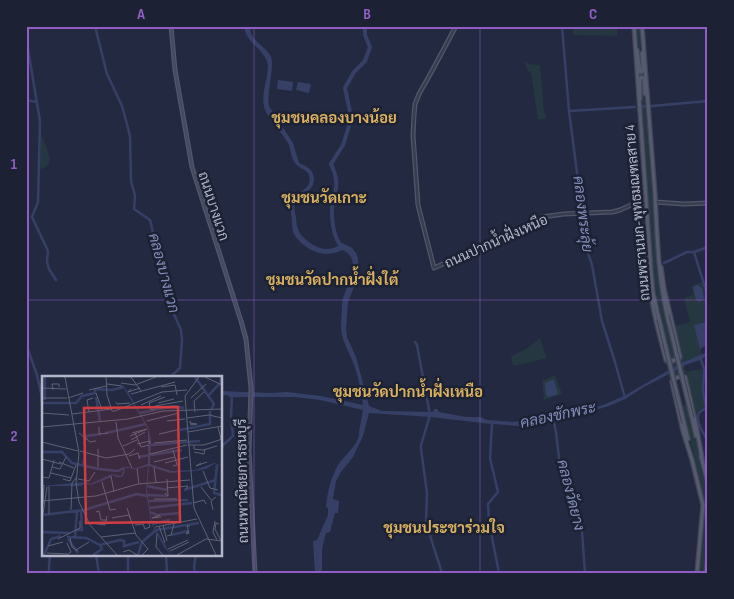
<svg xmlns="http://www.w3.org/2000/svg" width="734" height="599" viewBox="0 0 734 599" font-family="'Sofia Sans Condensed',Sarabun,sans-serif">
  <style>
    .green { fill: #253741 }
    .water { fill: #364067 }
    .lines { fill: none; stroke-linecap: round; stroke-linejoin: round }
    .canal { stroke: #364067; stroke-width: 2.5 }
    .river { stroke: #364067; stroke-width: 4 }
    .tertiary-casing { stroke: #52576a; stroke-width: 5 }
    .secondary-casing { stroke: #52576a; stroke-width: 5 }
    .primary-casing { stroke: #414558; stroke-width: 5.5 }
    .tertiary { stroke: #373c4f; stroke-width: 2.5 }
    .secondary { stroke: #454a63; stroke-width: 2.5 }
    .primary { stroke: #555a6f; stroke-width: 3 }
    .primary-bridge-casing { stroke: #414558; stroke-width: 5.5; stroke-linecap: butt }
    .primary-bridge { stroke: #555a6f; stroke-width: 3 }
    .grid { fill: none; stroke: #8f5dc3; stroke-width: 1; stroke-opacity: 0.55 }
    .labels { text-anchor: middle; stroke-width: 5; stroke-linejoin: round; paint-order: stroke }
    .street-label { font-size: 14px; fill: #b4b7ca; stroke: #1c2134 }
    .neighbourhood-label { font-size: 15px; font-weight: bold; fill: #dab15f; stroke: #1c2134 }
    .water-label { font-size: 15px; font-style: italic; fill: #818cb8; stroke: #1c2134 }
    .inset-river { fill: none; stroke: #364067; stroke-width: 2.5 }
    .inset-road { fill: none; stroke: #5d6277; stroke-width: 1 }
    .view { fill: #d13d40; fill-opacity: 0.15; stroke: #d13d40; stroke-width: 2.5 }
    .inset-edge { fill: none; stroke: #b4b7ca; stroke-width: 2.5 }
    .neatline { fill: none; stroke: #8f5dc3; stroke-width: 2 }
    .grid-label { font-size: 16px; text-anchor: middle; font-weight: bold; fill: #8f5dc3 }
  </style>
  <rect width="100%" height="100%" fill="#232940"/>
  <path class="green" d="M573,26H617V36L573,35Z
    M636,26H640L641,70L637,49Z
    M524,62H527L528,64L540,65L544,111L547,118L538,120L531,73L528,71Z
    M641,78L643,81L645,100L658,274L663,306L668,327L679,359L681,358L675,326L690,322L684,298L693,295L692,286L704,281L708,296V323L706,322L695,325L702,354L683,362L686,372L702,369V380L705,408L698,412L697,418L686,373L669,378L667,365L668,364L661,332L664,330L654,281L641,101Z
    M41,137H43C46,148 57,167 40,169Z
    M540,338L547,358L528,363L513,366L511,356L528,348Z
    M555,375L562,394L544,400L542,379L544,380Z
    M687,404L708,492V534L704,573H699L705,503L682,406Z"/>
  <path class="water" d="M245,26H250C249,40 264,45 270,55C276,64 266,93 269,106L293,143L299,163C306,166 313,169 314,178C314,194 300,191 295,201C293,205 295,212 296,217C296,222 297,227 299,232C304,240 318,250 328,249C333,249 338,246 342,243L352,248L356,253L358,258V277L348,302L346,328L347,337L356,357L369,406L382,411L433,412L434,409H437L439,412L466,417H480L487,420L512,422L539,419L589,409L603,405L624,396L683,362L708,352V355L700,360L688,364L644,387L625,399L609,406L592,411L519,426L491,424L430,417L369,413L363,436L353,457L341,472L336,481L333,499L339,501L338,513H335L330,532L326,533L322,549V573H315L313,541L317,540L328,515V508L326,507C327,493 331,477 338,465C344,456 361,442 359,432L363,410L320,400L295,397H229L228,395H221V391L271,393L287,392L321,396L363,405C361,390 358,374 352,360C349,352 344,344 342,335C340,326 342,314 342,304C343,289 366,259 342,250C325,259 306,251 295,236C292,231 292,226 292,221C292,214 288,205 292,198C298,191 313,189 309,175C307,169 298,168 295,163C291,158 291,151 289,145C283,133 270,122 265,110C259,94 271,74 267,61C262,48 243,40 245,26Z
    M278,80L293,82L292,91L277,89Z
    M298,82L311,84L309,93L296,90Z
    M697,285L702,288L704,299L699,302L696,300L693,287Z
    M706,322L708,323V344L700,349L694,325Z
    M552,380H554L558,393L556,395L548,397L546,395L545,383Z"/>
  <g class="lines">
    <path class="canal" d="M95,26L107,74L122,106L128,128L130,137L131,181L135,196L134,209L150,220L151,224L160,262L171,290L173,312L181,330L182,340L180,368L169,378
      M562,26L569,111L587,250L592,265L602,321L615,362L625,398
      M26,37L40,121L38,202L32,217L48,251L47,262L49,269L56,280
      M26,100L37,102
      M652,106L708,101
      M642,107L645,106
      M569,111L635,107
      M694,252L708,297
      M664,263L687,252H694L708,247
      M415,342L417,345L430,415L421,445V449L427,493L426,523L442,573
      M26,344L37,375L41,393L43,415
      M700,357L704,369L703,391L706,408C704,410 700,411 699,413C695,420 704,435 708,441
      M553,418L556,432L559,458L572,513L580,519L582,531L585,573
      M492,423L490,458L498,492L488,504L489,522L499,573
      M221,451L223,445L233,436L231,417L232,395
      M96,555L99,573
      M166,555L167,573
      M49,573V566L50,555
      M128,573V555
      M195,573L194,566L196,555"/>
    <path class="river" d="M341,246C334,237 332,222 332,211C332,201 338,190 336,180C336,175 333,169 331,164L343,145L350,123V112L345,88L354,72L365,61L370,47L365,35V26"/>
    <g class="tertiary-casing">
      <path id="tertiary" d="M456,26L432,71L419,94L415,104L414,115L413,135L418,205L434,268L458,257L519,234L542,217L564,214L612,212L620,210L631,205L646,203
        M655,202L684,204L708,203"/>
    </g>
    <g class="secondary-casing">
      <path id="secondary" d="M171,26L175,70L192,167L241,321L246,339L251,388L249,451L255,573"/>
    </g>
    <g class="primary-casing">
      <path id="primary" d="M634,26L651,271L653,292L659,319
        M642,26C646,82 651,138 655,194C657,234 658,275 667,315
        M637,50L640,72L643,71L642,53
        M640,99V79L642,77L644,79L645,94
        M650,279C650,303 660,336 666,360L668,362L679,359L680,357L664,288L661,267
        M692,418L696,436
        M684,423L688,439
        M701,456L708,483
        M692,460L683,431L672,382L673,379L682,376L685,377L696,425L702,458
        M692,460L703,505L697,573
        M706,573L708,554"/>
    </g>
    <use href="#tertiary" class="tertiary"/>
    <use href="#secondary" class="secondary"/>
    <use href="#primary" class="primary"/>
    <g class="primary-bridge-casing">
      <path id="primary-bridge" d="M667,315L692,418
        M659,319L684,423"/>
    </g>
    <use href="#primary-bridge" class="primary-bridge"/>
  </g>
  <path class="grid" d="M254,26V573M480,26V573M26,300H708"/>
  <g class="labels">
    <g class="street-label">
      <text transform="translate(214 206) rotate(72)" y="5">ถนนบางแวก</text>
      <text transform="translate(637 213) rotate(-95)" y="5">ถนนพรานนก-พุทธมณฑลสาย 4</text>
      <text transform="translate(496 241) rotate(-24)" y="5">ถนนปากน้ำฝั่งเหนือ</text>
      <text transform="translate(242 481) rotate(-91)" y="5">ถนนพาณิชยการธนบุรี</text>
    </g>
    <g class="neighbourhood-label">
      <text x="334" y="123">ชุมชนคลองบางน้อย</text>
      <text x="324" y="203">ชุมชนวัดเกาะ</text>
      <text x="332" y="285">ชุมชนวัดปากน้ำฝั่งใต้</text>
      <text x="408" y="397">ชุมชนวัดปากน้ำฝั่งเหนือ</text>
      <text x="444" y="533">ชุมชนประชาร่วมใจ</text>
    </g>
    <g class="water-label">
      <text transform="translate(583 214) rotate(83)" y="5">คลองพระลุ้ย</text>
      <text transform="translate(164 273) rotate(75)" y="5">คลองบางแวก</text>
      <text transform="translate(558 415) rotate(-12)" y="5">คลองชักพระ</text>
      <text transform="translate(571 495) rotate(76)" y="5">คลองวัดยาง</text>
    </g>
  </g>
  <g transform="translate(42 376)">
    <rect width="180" height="180" fill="#232940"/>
    <path d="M80,9L86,16L106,51L109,65L108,88L129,95L153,94L172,87L180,90L172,88L164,93L151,95L128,97L107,90L105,114L110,147L129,179L122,171L110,149L108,140L104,116L106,90L95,93L83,92L82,98L80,101H75L70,99L69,101L60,105L48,109L44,107L39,110H0L44,106L48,108L70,98L79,100L83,91L94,92L106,88V53Z" fill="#364067"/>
    <path class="inset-river" d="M153,1L172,28L169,34M167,19L178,7L179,1M54,21L58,45M3,24V1M0,27H34L40,20L53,17V13L70,14L82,11M98,37L131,30L142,32M138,54L168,48V35M64,57L104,48M44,64V60L59,58M109,69L158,65M0,76H20L30,87L57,93L76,95L82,92M96,81L140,74M175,89L172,117L179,119M41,90L43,75M105,110L125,114M142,114L174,104M105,119L126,120M106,125L146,124M107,132L150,127M108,136L115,139L139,137M0,139L42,134L95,118L105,120M110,148L128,144M34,154H40L39,134M114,154L157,147M0,156L28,157M129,159L146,155M25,161L44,162L58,169L78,164L82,165V170L97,166M33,161L35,135M26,163L36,177M2,179L9,163L19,160M51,179L60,173L58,169M96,179L100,166L114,154"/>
    <path class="inset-road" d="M23,1L37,77L34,107L37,126L48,149L75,179M64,1L65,19L70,35H73M78,1H89L99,15M163,1L180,9M79,7L93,9L114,1M65,8L80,10M119,11L133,9L135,19M0,12L24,13M89,13L86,16L98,12M11,14L10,8H17V11M47,14L64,10M54,17L60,34M89,18L133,6M143,20L152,132L174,179M143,20L157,1M0,22H25M26,22L41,17M149,22L164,8M74,26L75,28L88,27M116,27L132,23M99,29L119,20M113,30L141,25M113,33L109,34L107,27L123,21M73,35L120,16L145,14M47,36L45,24L51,22M153,36L152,25L162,16M0,37L27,39M30,38L70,33M145,42L167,39L180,42M105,45L137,37M125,45L143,43M148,45L149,49L155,48L148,47M74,46L76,62L90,92M0,51L86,43L121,35L180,33M57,51V58L66,57M176,51L180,67M146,56L180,50M37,57L48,66L54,65M93,57L99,71L107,69M117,58L135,54M88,60L105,53L90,57M89,64L103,56M0,66L36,75M112,67L145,64M95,68L108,65V68M146,69H162L180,63M152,69V73L161,74L175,70M81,70L95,64M131,74L135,89L131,90M38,75L64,82L87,78L93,73M152,76L162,78L163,73M108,78L145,69M87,80L96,77L98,83M0,83L19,88M17,86L32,92M112,86L133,81M123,87L146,81M159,87L154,90L165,86M10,91L18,93L24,81M56,91V73M112,91L114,107M95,93L97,108M161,95L168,112L176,114M9,97L29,102M69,100L72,116M0,101L7,102L12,84M21,103L28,105L34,89M36,103L47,105L53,96M60,106L68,134L74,133M159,111L169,124M124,112L146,110L144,113M123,117L126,120L125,103M112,123H135M0,125L54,120L96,108L148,104M151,127L162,124L164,128M1,128L2,109M85,132L94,159L106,173L100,179M29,134L30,107L34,102M171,134L169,125L174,121M54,136L57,135L59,144H65M1,138L5,111M7,138V110M118,139L110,142L119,141M70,142L87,139L88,142M173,145L171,156L175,164M49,147L63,149L65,140M177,148L174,147L173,153L179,165M93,149L101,148L103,153L108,151L107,147M121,149L125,165M117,150L123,167M113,151L155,143M146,155L144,158L147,157L145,150H148M115,158L114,171L121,179M125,160L129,159L132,148M59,161L93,157M28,162L30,171L36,175M16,163L38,152V145M6,170L21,166M126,173L146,164M34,174L47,166M128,175L147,166M81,176L87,174L95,179M5,177L26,178L29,176L25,167M135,179L164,163L180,165"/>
    <path class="view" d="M136,31L138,146L44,147L42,32Z"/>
    <rect width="180" height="180" class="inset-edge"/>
  </g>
  <rect width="734" height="599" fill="none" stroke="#1c2134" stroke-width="55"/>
  <rect x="28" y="28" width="678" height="544" class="neatline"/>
  <g class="grid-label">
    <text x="141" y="19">A</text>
    <text x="367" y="19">B</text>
    <text x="593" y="19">C</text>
    <text x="14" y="169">1</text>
    <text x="14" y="441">2</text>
  </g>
</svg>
